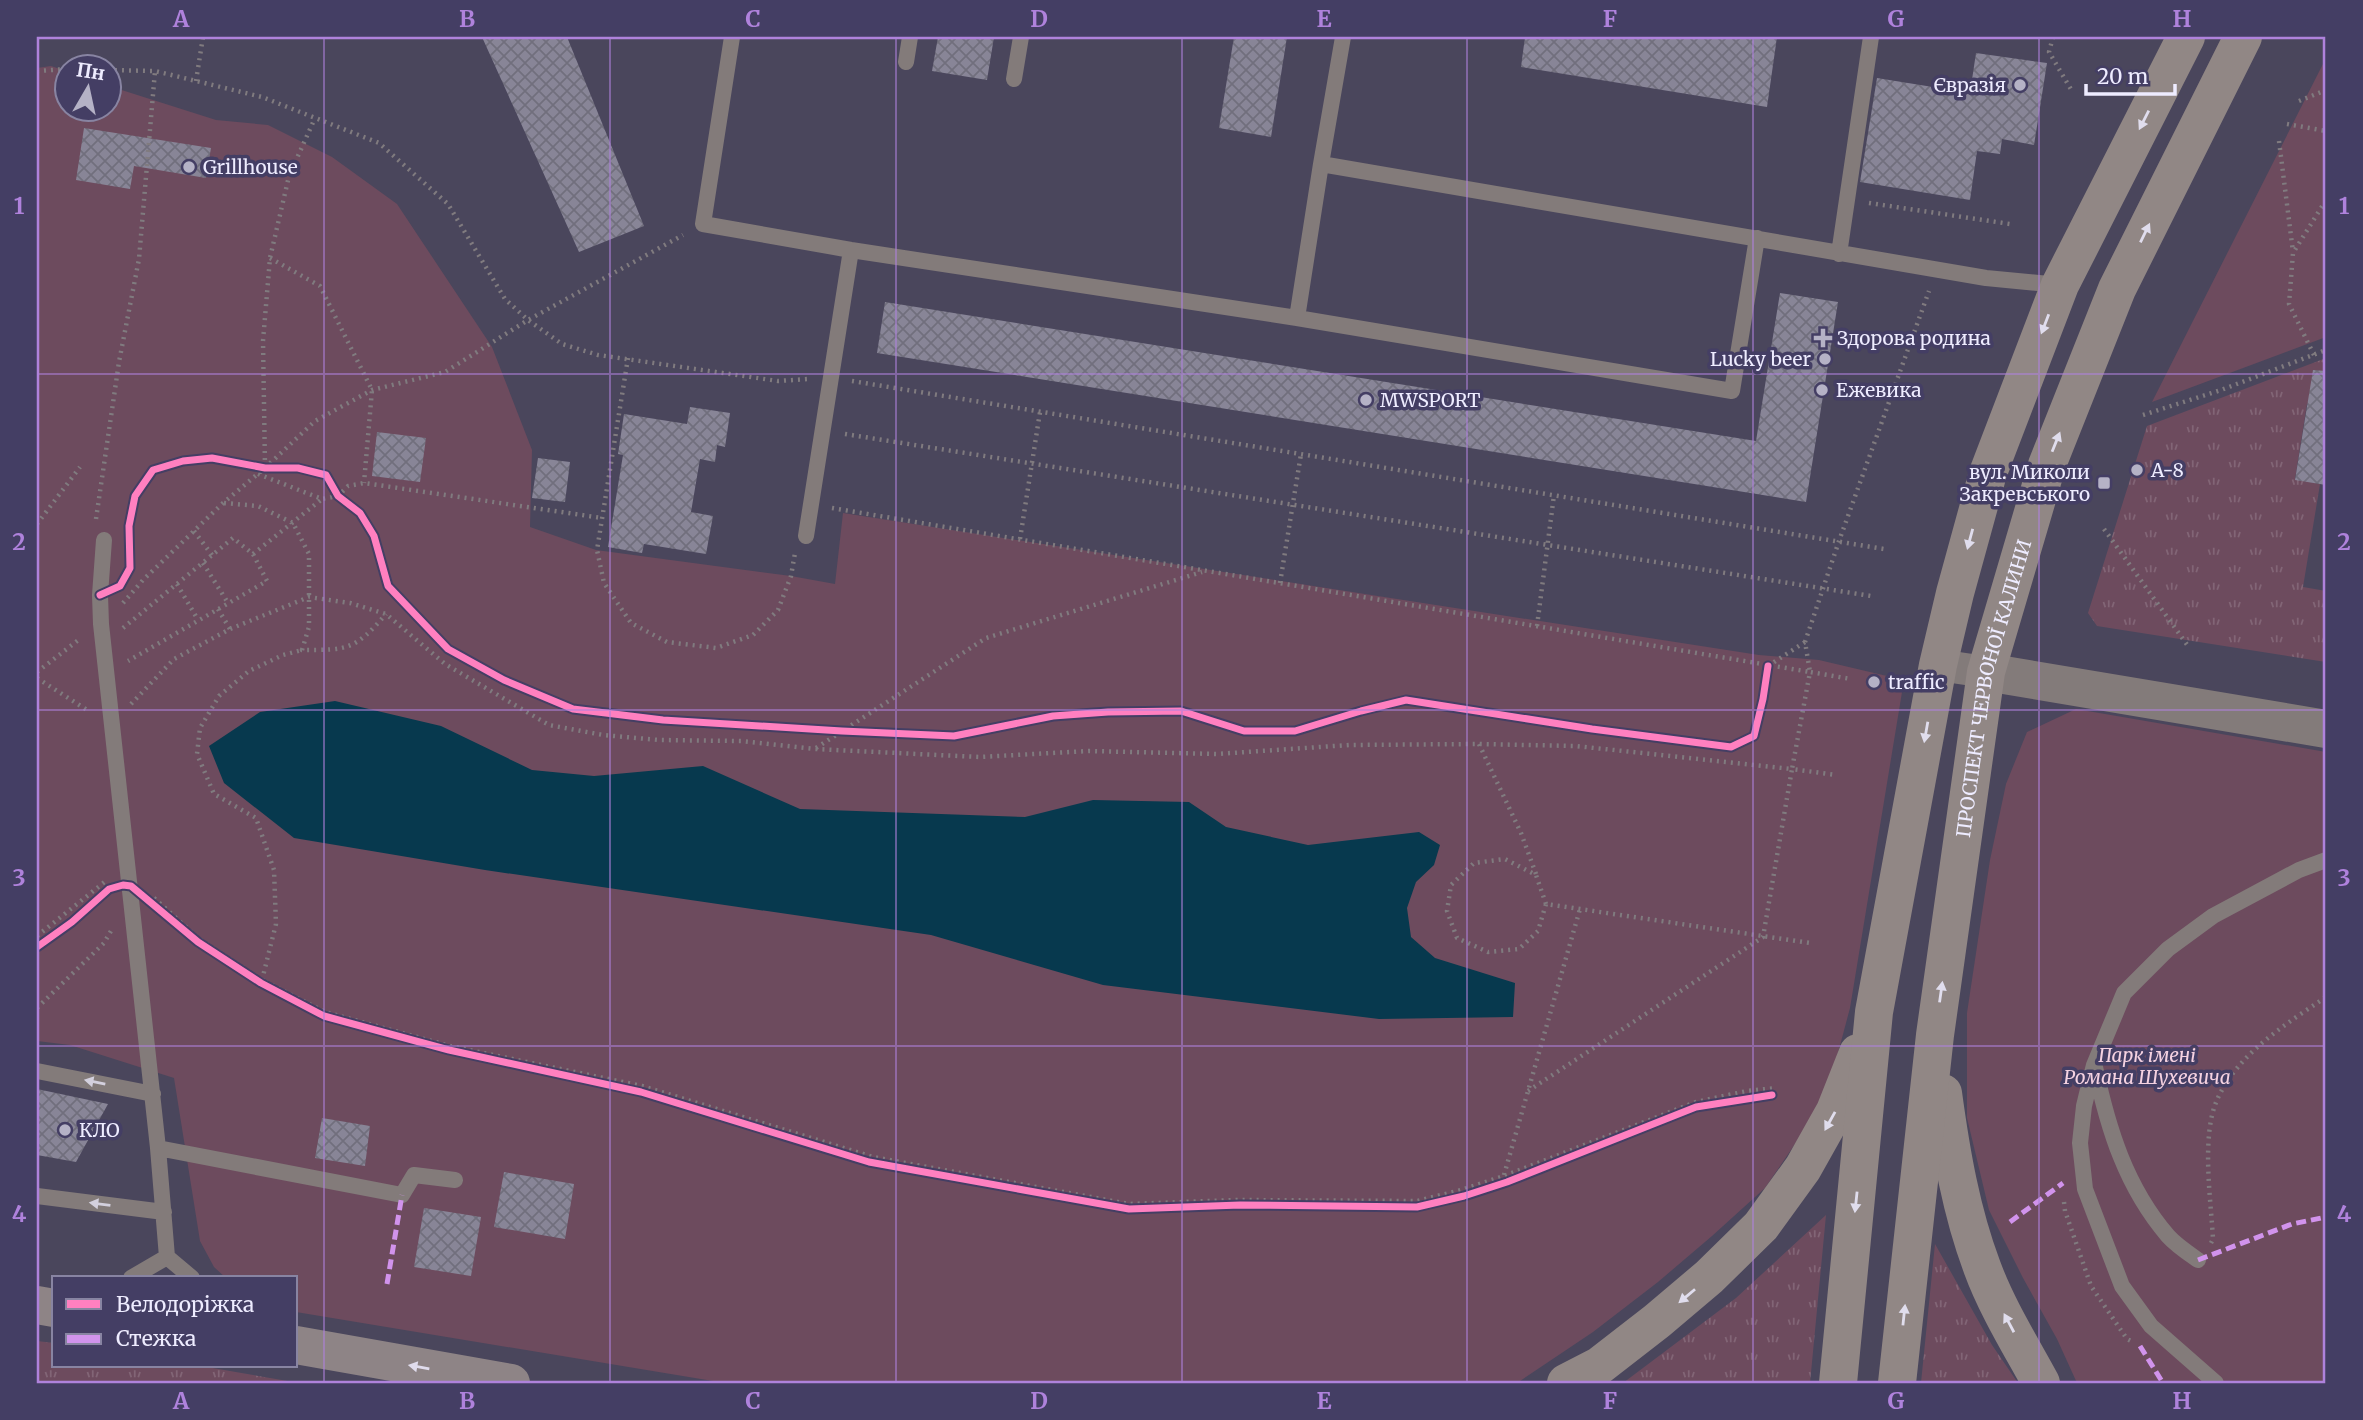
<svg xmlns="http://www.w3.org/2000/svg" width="2363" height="1420" viewBox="0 0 2363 1420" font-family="Merriweather,serif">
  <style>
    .grass { fill: url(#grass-tufts) }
    .green { fill: #6d4b5e }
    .water { fill: #07394e }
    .building { fill: url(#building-cross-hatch) }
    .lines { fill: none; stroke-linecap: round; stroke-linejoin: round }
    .path { stroke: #807b7f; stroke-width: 4.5; stroke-dasharray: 2 5; stroke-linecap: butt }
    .service { stroke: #837b7a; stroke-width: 16 }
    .minor { stroke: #837b7a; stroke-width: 32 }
    .tertiary { stroke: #837b7a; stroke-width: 38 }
    .secondary { stroke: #918785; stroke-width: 38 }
    .primary { stroke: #8e8486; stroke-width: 38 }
    .quiet { stroke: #d193ec; stroke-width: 5; stroke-dasharray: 10 5; stroke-linecap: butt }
    .cycleway-casing { stroke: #443e64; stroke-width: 11 }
    .cycleway { stroke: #ff80c0; stroke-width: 7 }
    .oneway { fill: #e0dded }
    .oneway2 { fill: #d3d0de }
    .oneway3 { fill: #e0dced }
    .grid { fill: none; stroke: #af82dc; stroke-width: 2; stroke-opacity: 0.55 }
    .poi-dot { fill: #b5b2c6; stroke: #443e64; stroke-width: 2.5 }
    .labels { text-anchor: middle; stroke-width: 7; stroke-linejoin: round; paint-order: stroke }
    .poi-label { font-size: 19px; fill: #eeecff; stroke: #443e64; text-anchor: start }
    .street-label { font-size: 19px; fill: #eeecff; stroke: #443e64 }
    .park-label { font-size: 19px; font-style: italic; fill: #f5d2e1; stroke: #443e64 }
    .neatline { fill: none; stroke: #af82dc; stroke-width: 2.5 }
    .grid-label { font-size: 23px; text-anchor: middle; font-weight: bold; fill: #af82dc }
  </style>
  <defs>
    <pattern id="grass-tufts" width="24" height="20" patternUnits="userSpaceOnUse" patternTransform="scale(1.75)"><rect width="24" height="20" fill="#6d4b5e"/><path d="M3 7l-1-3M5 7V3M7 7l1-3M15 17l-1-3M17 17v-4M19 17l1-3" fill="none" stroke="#826576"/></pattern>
    <pattern id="building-cross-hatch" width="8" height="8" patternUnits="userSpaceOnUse" patternTransform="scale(1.75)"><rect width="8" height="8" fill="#888597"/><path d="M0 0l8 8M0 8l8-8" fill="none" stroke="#716f7d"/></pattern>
  </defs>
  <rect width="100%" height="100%" fill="#4a465c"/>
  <path class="grass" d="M2326,358V406L2307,404L2295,479L2320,484L2303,587L2326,591V662L2097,626L2088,613L2147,426Z
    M1826,1215L1810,1383H1623L1736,1298Z
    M1935,1244L1992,1345L2018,1383H1921Z
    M37,1341L54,1343V1366H201L299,1383H37Z"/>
  <path class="green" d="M2326,58V337L2152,402Z
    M51,66L66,71V108H108L109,86L216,120L268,125L332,157L397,204L492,347L532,450L530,527L596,550L791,576L835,584L843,513L1759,655L1819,660L1904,680L1850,1008L1834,1068L1814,1116L1765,1188L1712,1236L1658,1282L1593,1332L1517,1383H725L296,1312V1278H226L214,1267L200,1241L174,1078L70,1045L37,1041V68Z
    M2076,709L2326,752V1383H2077L2057,1339L2023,1278L1989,1210L1967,1118V1013L1990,860L2006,784L2027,732Z"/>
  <path class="water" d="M335,701L441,726L532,770L594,776L703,766L800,809L1025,817L1093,800L1189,802L1226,827L1308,845L1419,832L1440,845L1434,865L1416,882L1407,908L1411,937L1435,958L1515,983L1513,1017L1379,1019L1103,985L931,935L485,870L294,838L224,783L209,746L260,712Z"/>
  <path class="building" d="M482,37H567L644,226L579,252Z
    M938,37H994L987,80L932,71Z
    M1234,37H1287L1271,137L1219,128Z
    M1525,37H1777L1767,107L1521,67Z
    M1976,53L2047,63L2034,145L2002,139L2000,154L1977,151L1970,200L1860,182L1877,78L1970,93Z
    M84,128L211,148L206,178L134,166L130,189L76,180Z
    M1780,293L1838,302L1806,502L877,353L885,302L1756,441Z
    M2313,370L2326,371V485L2295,480Z
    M690,407L730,413L725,447L717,445L715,462L700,459L691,512L713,516L706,554L644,544L642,553L608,547L623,455L618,454L624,414L687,424Z
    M377,432L426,438L420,482L372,476Z
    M538,458L570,462L565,502L532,498Z
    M37,1089L108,1104L76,1162L37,1155Z
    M322,1118L370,1126L365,1166L315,1158Z
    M504,1172L574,1184L565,1239L494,1227Z
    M424,1208L481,1217L471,1276L414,1267Z"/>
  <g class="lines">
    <path class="path" d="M2053,37L2049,52L2072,91
      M108,70L155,71L262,97L379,143L448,204L505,299L528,320L562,344L598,355L778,381L808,379
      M37,71L66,69
      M196,81L203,37
      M2299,101L2326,90
      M2287,124L2326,131
      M2279,141L2293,252
      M1869,203L2010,224
      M270,258L320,286L372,390L364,483
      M2314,355L2289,304L2293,253L2326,200
      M628,358L597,550L604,583L631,623L667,642L716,648L753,635L778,610L791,576L795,553
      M852,381L1884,549
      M2143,415L2221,390L2326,350
      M845,434L1871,596
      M265,467L263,341L270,258L289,176L315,118
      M258,474L322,499L338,496L348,486L364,483L602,518
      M224,503L258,506L293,523L309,554V627L302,650C348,650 355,650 386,614
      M832,508L1810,672L1805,642L1839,541L1929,291
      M96,519L119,362L139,259L155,71
      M37,524L80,467
      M2104,529L2188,646
      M194,531L212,555
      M1020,539L1040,412
      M253,554L322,499
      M203,563L228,603
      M1280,583L1301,454
      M177,584L198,620
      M123,603L143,580L223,503L265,468L315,421L372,390L445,372L528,320L683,235
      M218,609L230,629
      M1537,626L1554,495
      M123,628L233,538L253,554L267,581L128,661
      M1768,666L1805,642
      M37,672L81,638
      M37,678L87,710
      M131,704L174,659L230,629L309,597L350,603L386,614L445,664L549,725L603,735L659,740L741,741L815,749L979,757L1089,751L1217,754L1349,745L1479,744L1576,746L1792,769L1810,672L1851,679
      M1479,744L1521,833L1536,874
      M816,748L986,638L1202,572
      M154,898L199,939L262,980L325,1012L450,1046L642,1086L873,1157L1129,1204L1237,1200L1417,1201L1461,1190L1504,1176L1696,1102L1747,1091L1776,1088
      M1546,904L1536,875L1505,859L1474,863L1451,885L1447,911L1457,938L1488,952L1519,949L1538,931L1546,904L1810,943
      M37,936L107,880
      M262,980L276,924L274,870L256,818L214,794L197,754L200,728L219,696L249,671L283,655L302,650
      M37,1008L104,943L111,931
      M1528,1091L1763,937L1792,769L1836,775
      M1504,1175L1580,909
      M2064,1202L2065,1211L2091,1286L2127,1339L2133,1342
      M2211,1243L2213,1239C2211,1200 2201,1136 2217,1100C2237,1054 2286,1024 2326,997"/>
    <path class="service" d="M732,37L703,224L851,250L1297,318L1321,164L1986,278L2059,285
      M906,62L910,37
      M1014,79L1021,37
      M1321,164L1343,37
      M1839,254L1871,37
      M1297,318L1732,391L1757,238
      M806,536L851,250
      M104,540L100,595L101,624L158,1148L167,1257L192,1278
      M2095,1067C2108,1129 2126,1187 2168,1236C2176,1245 2188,1253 2198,1260
      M37,1071L153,1094
      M158,1148L402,1195L414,1175L455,1180
      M37,1196L164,1212
      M131,1278L167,1257
      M2216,1383L2151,1326L2122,1286L2085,1189L2080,1143L2084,1106L2094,1065L2124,993L2168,949L2213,916L2299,870L2326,860"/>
    <path class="minor" d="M1938,665L1986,672"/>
    <path class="tertiary" d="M1986,672L2326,729"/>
    <g class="secondary">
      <path d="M1943,1093C1951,1152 1961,1211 1982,1267C1997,1308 2021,1346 2041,1383"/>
      <path d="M1566,1383L1599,1366L1657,1321L1709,1277L1761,1226L1803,1168L1835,1111L1858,1053"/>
      <path d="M1838,1383L1874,1012L1938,665L1955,593L1988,473L2060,285L2186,37"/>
      <path id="s1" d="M1897,1383L1935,1035L1986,672L2047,465L2117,289L2243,37"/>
    </g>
    <path class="primary" d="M37,1305L54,1308
      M296,1345L511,1383"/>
    <path class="quiet" d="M2010,1222L2063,1183
      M2198,1260L2292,1224L2326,1217
      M387,1284L402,1195
      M2140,1346L2163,1383"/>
    <g class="cycleway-casing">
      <path id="cycleway" d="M100,595L120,586L130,568L129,526L135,496L153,470L183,461L212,458L265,468H298L326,475L338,496L360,513L374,536L388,586L448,649L504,680L573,709L663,720L842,731L954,736L1053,716L1108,712L1181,711L1244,731H1295L1361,711L1406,700L1592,729L1731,747L1754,736L1763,699L1768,666
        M37,947L72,922L109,889L123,885L131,886L198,942L261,983L324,1016L449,1050L641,1092L869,1162L1129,1209L1240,1205L1417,1207L1464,1196L1507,1182L1696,1107L1772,1095"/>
    </g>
    <use href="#cycleway" class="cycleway"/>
  </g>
  <defs><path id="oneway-solid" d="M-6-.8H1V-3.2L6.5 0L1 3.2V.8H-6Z" transform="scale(1.75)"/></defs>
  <g class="oneway">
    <use href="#oneway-solid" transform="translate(2144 120) rotate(117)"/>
    <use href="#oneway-solid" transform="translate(2145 233) rotate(-64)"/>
    <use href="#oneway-solid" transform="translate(2045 324) rotate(111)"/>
    <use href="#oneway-solid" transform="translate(2056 442) rotate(-68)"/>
    <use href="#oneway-solid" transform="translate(1970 539) rotate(105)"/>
    <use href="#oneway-solid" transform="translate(1926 732) rotate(100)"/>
    <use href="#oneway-solid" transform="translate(1941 992) rotate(-82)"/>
    <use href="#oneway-solid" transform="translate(1830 1121) rotate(119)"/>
    <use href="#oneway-solid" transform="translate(1856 1202) rotate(96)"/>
    <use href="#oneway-solid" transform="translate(1687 1296) rotate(140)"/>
    <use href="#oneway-solid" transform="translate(1904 1315) rotate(-84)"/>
    <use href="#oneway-solid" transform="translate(2009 1323) rotate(-118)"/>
  </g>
  <g class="oneway2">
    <use href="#oneway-solid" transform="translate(95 1082) rotate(-169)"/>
    <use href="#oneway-solid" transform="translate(100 1204) rotate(-173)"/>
  </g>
  <use class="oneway3" href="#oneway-solid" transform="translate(419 1367) rotate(-170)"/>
  <path class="grid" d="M324,37V1383M610,37V1383M896,37V1383M1182,37V1383M1467,37V1383M1753,37V1383M2039,37V1383M37,374H2326M37,710H2326M37,1046H2326"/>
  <g class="poi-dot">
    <circle cx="2020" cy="85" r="7"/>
    <circle cx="189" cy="167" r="7"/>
    <path d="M1819.5 327.5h7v7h7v7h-7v7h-7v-7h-7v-7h7z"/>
    <circle cx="1825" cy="359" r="7"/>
    <circle cx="1822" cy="390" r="7"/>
    <circle cx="1366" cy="400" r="7"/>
    <circle cx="2137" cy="470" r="7"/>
    <rect x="2097" y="476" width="14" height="14" rx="3.5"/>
    <circle cx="1874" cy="682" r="7"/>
    <circle cx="65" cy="1130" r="7"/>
  </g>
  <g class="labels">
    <g class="poi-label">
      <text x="2006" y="92" text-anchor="end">Євразія</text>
      <text x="203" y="174">Grillhouse</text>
      <text x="1837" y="345">Здорова родина</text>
      <text x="1811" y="366" text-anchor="end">Lucky beer</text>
      <text x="1836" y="397">Ежевика</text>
      <text x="1380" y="407">MWSPORT</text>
      <text x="2151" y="477">А-8</text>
      <text x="2090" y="479" text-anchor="end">вул. Миколи<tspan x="2090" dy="22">Закревського</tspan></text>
      <text x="1888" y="689">traffic</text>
      <text x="79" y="1137">КЛО</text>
    </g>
    <g class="street-label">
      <text dy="7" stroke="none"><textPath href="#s1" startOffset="702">ПРОСПЕКТ ЧЕРВОНОЇ КАЛИНИ</textPath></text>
    </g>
    <g class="park-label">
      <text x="2147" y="1062">Парк імені<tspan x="2147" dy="22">Романа Шухевича</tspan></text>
    </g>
  </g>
  <rect width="2363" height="1420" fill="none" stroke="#443e64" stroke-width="77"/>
  <rect x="52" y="1276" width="245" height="91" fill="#443e64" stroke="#8884a2" stroke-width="2"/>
  <rect x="66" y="1299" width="35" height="10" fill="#ff80c0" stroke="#8884a2" stroke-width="2"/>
  <text x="116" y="1312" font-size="21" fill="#eeecff">Велодоріжка</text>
  <rect x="66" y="1334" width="35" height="10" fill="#d193ec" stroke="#8884a2" stroke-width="2"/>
  <text x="116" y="1346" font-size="21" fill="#eeecff">Стежка</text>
  <g transform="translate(88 88) rotate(9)"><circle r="33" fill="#443e64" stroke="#8884a2" stroke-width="2"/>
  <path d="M0-5L12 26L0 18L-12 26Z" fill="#b5b2c6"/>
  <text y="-10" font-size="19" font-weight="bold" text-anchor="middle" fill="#eeecff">Пн</text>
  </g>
  <path d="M2086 84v10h89v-10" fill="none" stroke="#eeecff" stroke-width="3.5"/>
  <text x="2097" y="84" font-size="21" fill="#eeecff" stroke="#443e64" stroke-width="5" paint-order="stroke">20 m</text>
  <rect x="38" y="38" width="2286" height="1344" class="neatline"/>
  <g class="grid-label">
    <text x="181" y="27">A</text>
    <text x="467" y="27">B</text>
    <text x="753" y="27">C</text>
    <text x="1039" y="27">D</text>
    <text x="1324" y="27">E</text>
    <text x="1610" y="27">F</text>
    <text x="1896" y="27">G</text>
    <text x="2182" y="27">H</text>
    <text x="19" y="214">1</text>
    <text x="2344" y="214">1</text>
    <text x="19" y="550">2</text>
    <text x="2344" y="550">2</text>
    <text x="19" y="886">3</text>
    <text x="2344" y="886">3</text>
    <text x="19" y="1222">4</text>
    <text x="2344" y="1222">4</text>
    <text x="181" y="1409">A</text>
    <text x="467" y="1409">B</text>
    <text x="753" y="1409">C</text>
    <text x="1039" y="1409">D</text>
    <text x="1324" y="1409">E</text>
    <text x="1610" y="1409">F</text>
    <text x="1896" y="1409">G</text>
    <text x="2182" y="1409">H</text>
  </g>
</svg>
